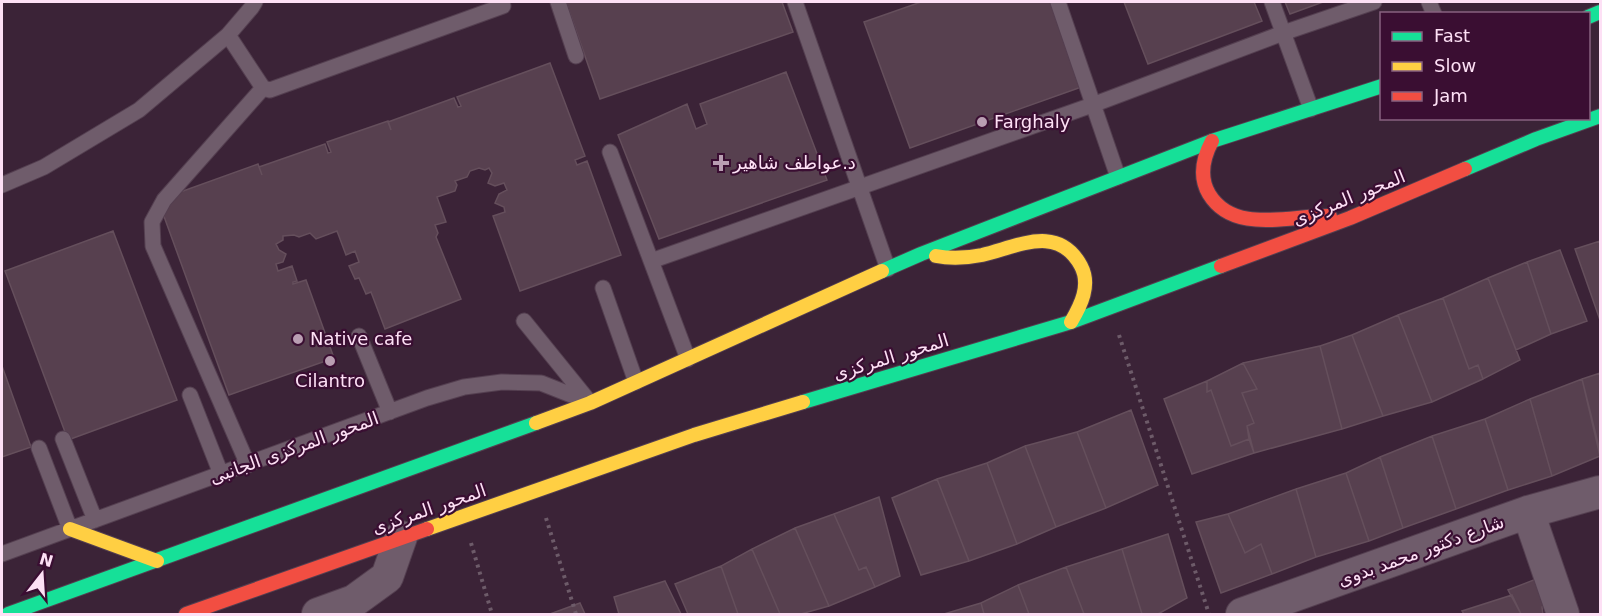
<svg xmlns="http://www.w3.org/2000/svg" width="1602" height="616" viewBox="0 0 1602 616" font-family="'DejaVu Sans','Noto Naskh Arabic',sans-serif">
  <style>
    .building { fill: #57404f; stroke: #654f5c; stroke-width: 1.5 }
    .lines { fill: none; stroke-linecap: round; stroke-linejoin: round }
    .lane-casing { stroke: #543f50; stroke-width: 17 }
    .street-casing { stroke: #543f50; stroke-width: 34 }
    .fast-casing { stroke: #543f50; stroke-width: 16 }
    .slow-casing { stroke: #543f50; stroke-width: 16 }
    .jam-casing { stroke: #543f50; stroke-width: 16 }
    .path { stroke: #6d5b69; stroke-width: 4; stroke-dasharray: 3 4.5; stroke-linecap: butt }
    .lane { stroke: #6f5c6b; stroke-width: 15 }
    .street { stroke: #6f5c6b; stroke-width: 32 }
    .fast { stroke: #16e098; stroke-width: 14 }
    .slow { stroke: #ffcf43; stroke-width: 14 }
    .jam { stroke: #f24e42; stroke-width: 14 }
    .poi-dot { fill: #b99eb2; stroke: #3a0e32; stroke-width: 2 }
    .labels { text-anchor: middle; stroke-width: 4.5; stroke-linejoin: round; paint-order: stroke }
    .poi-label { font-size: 18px; fill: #fde0f5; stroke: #3a0e32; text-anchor: start }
    .street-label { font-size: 18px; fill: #fde0f5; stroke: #3a0e32 }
  </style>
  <rect width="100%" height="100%" fill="#3b2337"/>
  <path class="building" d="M566,2H782L793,32L600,99Z
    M921,2H1057L1087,85L910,148L864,22Z
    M1124,2H1254L1262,21L1148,64Z
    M1285,2H1323L1290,14Z
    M550,63L585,156L575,160L577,165L587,161L621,255L520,291L493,216L505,212L504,207L495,203L499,194L507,190L504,183L495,186L488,183L492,173L489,168L485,170L479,168L470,171L467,177L455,181L457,185L455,191L437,197L446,222L435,225L438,233L436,237L461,299L385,329L371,292L366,294L359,278L355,279L349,266L359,262L355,251L346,255L337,231L316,239L310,233L299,237L294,235L283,236V240L276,244L279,250L286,254L283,262L276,264L278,271L292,266L297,281L293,282V284L306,280L334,358L229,395L158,200L258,164L262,175L259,167L325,144L328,153L331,152L327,142L388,121L391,130L388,122L454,98L458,107L461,106L457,97Z
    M786,72L827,180L659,239L618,135L687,104L696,129L707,124L700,104Z
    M113,231L177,400L68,440L5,271Z
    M1600,241V320L1575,249Z
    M1560,250L1587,321L1551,334L1527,262Z
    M1527,262L1551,334L1516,350L1488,278Z
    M1488,278L1520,360L1483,379L1478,365L1469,369L1443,298Z
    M1443,298L1469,369L1478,365L1483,379L1432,402L1398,315Z
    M1398,315L1432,402L1383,416L1352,335Z
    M1352,335L1383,416L1342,429L1320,346Z
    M1320,346L1342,429L1254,453L1247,426L1254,423L1242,393L1257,389L1243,363Z
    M1243,363L1257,389L1242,393L1254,423L1247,426L1249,439L1231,446L1211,390L1207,392V381Z
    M2,366L31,447L2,457Z
    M1600,373V451L1582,379Z
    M1582,379L1600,456L1552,476L1530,399Z
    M1207,381V392L1211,390L1231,446L1249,439L1254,453L1192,474L1164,399Z
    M1530,399L1552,476L1508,490L1485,419Z
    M1131,410L1158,485L1106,508L1077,432Z
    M1485,419L1508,490L1456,509L1432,436Z
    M1077,432L1106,508L1056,527L1025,446Z
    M1432,436L1456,509L1403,528L1380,457Z
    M1025,446L1056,527L1017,544L987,463Z
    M1380,457L1403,528L1369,541L1346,473Z
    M987,463L1017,544L969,561L937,479Z
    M1346,473L1369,541L1316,557L1296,489Z
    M937,479L969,561L921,575L892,498Z
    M1296,489L1316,557L1272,574L1261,544L1245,553L1228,514Z
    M879,497L900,576L875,587L866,567L859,570L834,514Z
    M834,514L859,570L866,567L875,587L829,606L795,528Z
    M1228,514L1245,553L1261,544L1272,574L1221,593L1196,522Z
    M795,528L829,606L801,614H780L752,549Z
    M1168,534L1187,598L1158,614H1142L1122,549Z
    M752,549L780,614H738L721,566Z
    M1122,549L1142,614H1084L1066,567Z
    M721,566L738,614H688L675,584Z
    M1066,567L1084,614H1029L1018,585Z
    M1549,574L1555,604L1542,607L1543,614H1521L1508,590Z
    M665,581L681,614H619L614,597Z
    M1018,585L1029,614H984L981,603Z
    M1512,595L1521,614H1464L1462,611Z
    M580,603L585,614H550Z
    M981,603L984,614H944Z"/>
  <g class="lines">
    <g class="lane-casing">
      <path id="lane" d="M558,2L576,56
        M795,2L888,269
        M1058,2L1118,177
        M1272,2L1311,109
        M1429,2L1434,14
        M228,35L263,88L270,90L503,6
        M610,152L688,359
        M2,185L44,167L139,110L228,35L252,7L255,2
        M651,261L1095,104L1283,33L1374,2
        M603,288L636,382
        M524,321L588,400
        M359,336L390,412
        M190,395L221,474
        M63,439L95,520
        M39,448L70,529
        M248,465L153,246L152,222L164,200L263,88
        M2,554L427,398L464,387L502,382L541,383L584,400"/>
    </g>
    <g class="street-casing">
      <path id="street" d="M1528,512L1563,614
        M318,614L354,601L387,577L401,537
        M1242,614L1528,512L1600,492"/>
    </g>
    <g class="fast-casing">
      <path id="fast" d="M1588,17L1600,12
        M1465,169L1536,139L1600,116
        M882,271L921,254L1212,141L1382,86
        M803,402L1071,322L1221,266
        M8,614L536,423"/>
    </g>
    <g class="slow-casing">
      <path id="slow" d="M936,256C951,259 967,258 982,255C1017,247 1058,223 1081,266C1091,285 1081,305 1071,322
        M536,423L590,403L882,271
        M70,529L157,561
        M427,529L694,435L803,402"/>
    </g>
    <g class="jam-casing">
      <path id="jam" d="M1212,141C1203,158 1199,177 1209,194C1234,235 1290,215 1330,216
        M1221,266L1350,218L1465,169
        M186,614L427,529"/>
    </g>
    <path class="path" d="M1119,335L1209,614
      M546,518L576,614
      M471,543L492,614"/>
    <use href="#lane" class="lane"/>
    <use href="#street" class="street"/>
    <use href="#fast" class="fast"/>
    <use href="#slow" class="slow"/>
    <use href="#jam" class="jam"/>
  </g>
  <g class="poi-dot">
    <circle cx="982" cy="122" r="6"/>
    <path d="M718 154h6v6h6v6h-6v6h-6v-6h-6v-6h6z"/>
    <circle cx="298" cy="339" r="6"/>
    <circle cx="330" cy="361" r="6"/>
  </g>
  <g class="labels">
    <g class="poi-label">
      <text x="994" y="128">Farghaly</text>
      <text x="733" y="169">د.عواطف شاهير</text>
      <text x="310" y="345">Native cafe</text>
      <text x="330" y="387" text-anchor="middle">Cilantro</text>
    </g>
    <g class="street-label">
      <text transform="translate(1349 198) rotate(-22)" y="6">المحور المركزى</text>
      <text transform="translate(891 357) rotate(-17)" y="6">المحور المركزى</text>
      <text transform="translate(294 448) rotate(-20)" y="6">المحور المركزى الجانبى</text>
      <text transform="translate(429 509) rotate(-19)" y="6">المحور المركزى</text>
      <text transform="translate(1421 551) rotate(-20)" y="6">شارع دكتور محمد بدوى</text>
    </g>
  </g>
  <rect width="1602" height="616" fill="none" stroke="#fde0f5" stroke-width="6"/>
  <rect x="1380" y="12" width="210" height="108" fill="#3a0e32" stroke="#886280" stroke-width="1.5"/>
  <rect x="1392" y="32" width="30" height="9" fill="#16e098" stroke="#886280" stroke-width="1.5"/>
  <text x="1434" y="42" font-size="18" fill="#fde0f5">Fast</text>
  <rect x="1392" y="62" width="30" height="9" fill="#ffcf43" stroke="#886280" stroke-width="1.5"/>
  <text x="1434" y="72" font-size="18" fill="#fde0f5">Slow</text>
  <rect x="1392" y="92" width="30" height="9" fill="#f24e42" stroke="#886280" stroke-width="1.5"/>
  <text x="1434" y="102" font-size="18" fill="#fde0f5">Jam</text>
  <g transform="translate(42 574) rotate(17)" stroke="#3a0e32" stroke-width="4.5" paint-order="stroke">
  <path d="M0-4.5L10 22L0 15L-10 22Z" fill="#fde0f5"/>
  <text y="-9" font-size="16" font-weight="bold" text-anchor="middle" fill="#fde0f5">N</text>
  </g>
</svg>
